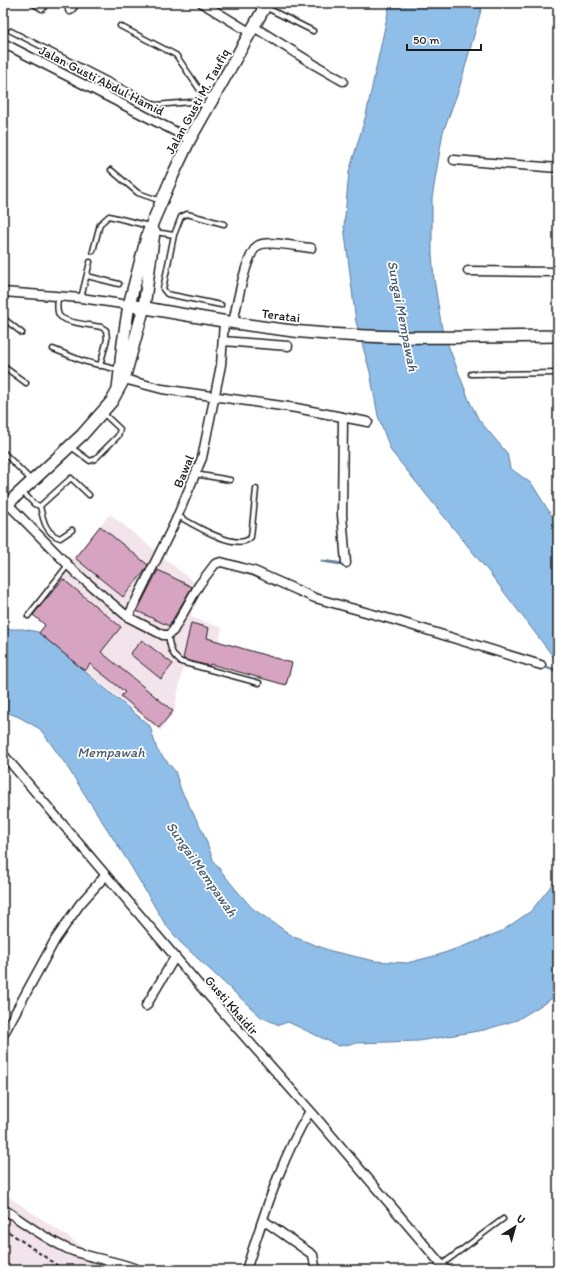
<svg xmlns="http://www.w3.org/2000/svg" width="561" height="1273" viewBox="0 0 561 1273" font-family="Itim,sans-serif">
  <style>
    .built { fill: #f3e4ec }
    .water { fill: #8fbee9; stroke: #617d97 }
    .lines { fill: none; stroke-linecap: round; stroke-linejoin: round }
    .stream { stroke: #617d97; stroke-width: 3 }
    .building { fill: #d6a4c1; stroke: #1c1c1c }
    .lane-casing { stroke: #1c1c1c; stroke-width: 7 }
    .street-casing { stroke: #1c1c1c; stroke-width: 11 }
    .secondary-casing { stroke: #1c1c1c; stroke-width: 14 }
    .path { stroke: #1c1c1c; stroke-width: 2; stroke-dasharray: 4 3; stroke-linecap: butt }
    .lane { stroke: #fff; stroke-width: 4 }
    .street { stroke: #fff; stroke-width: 8 }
    .secondary { stroke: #fff; stroke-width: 11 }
    .labels { text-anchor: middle; stroke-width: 3.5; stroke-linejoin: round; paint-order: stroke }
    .street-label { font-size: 13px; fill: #1c1c1c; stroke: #fff }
    .water-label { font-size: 14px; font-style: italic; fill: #4a5d6e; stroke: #fff }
  </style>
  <rect width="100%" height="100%" fill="#fff"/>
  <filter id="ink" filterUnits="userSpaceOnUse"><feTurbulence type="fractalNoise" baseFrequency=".025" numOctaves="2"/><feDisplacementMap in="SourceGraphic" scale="8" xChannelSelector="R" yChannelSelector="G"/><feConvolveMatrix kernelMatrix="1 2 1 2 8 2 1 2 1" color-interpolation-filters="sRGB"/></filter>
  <g filter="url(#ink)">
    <path class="built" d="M110,514L195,583L191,617L222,628L213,674L183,667L174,713L160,731L38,632L45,625L32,614L73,557Z
      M3,1193L117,1270H3Z"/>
    <path class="water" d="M390,3H483L459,89L443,132L432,198V254L434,279L442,329L469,400L479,420L507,453L510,468L532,484L558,526V663L488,571L391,451L378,416L370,372L356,322L344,226L349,172L366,115Z
      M3,629H23L38,632L150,726L157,750L175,771L181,790L203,832L214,862L233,886L252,908L294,937L331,951L375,961L407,963L438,955L475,942L502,931L531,911L558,877V995L517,1020L484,1030L419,1041L356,1043L339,1046L288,1022L279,1025L261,1017L180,942L165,924L129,863L64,762L40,729L19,717L3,711Z"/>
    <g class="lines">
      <path class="stream" d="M322,561L342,564V560
        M542,666L555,670"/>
    </g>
    <path class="building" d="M100,526L148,565L144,572L123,597L75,558Z
      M158,570L192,587L169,626L137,611Z
      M63,579L121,627L101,652L173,711L159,728L121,696L125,692L90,664L85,671L39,633L45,625L33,615Z
      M191,623L209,628L207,638L292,663L286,685L210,664L209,666L183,659Z
      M142,640L173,664L161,679L130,654Z"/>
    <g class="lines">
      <g class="lane-casing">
        <path id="lane" d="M265,7L313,31
          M120,26L176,55L202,93L211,98
          M11,31L156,105L191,102L207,106
          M111,170L138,193L161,201
          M155,232L174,235L181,217L187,214L224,224
          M174,235L163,289L167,294L221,305
          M93,251L100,224L109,216L149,226
          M87,276L119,284
          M58,296C58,302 56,310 59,315C63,323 92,325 101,327L106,330L107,339L100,366
          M81,298L90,262
          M3,318L22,333
          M53,349L83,361L119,370
          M3,366L26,383
          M471,374L558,373
          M71,447L90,461L95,459L118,436L120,429L103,413
          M3,452L32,481
          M195,474L230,480
          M22,491L34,504L40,506L71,478L89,495
          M40,506C43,520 46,534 60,538L72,530
          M178,516C192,524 238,553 251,537L256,489
          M28,616L68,565
          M168,635C170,647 171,655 181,662L259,683
          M441,1265L503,1219"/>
      </g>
      <g class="street-casing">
        <path id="street" d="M36,3L42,7
          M202,3L251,33
          M70,10L75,3
          M254,27L315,65L343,81
          M3,43L190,139
          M454,160L558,168
          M468,271L558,272
          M3,292L81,298L129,305
          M233,323C236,309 246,251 259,245C270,240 298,247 311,248
          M223,341L288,346
          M120,378L162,389L296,408L368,422
          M343,417L342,515L346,563
          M3,499L77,574L128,617L163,635H168L173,631L199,585L215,564L221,562L254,571L315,598L394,620L541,665
          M128,617L175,522L202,458L221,365L224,322
          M3,754L200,986L313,1114L446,1270
          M146,1006L175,957
          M3,1035L55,940L80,904L105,876
          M3,1209C24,1222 45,1239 68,1249C91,1259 116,1260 139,1270
          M263,1220L313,1255L315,1266L318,1270
          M246,1270C264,1216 280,1160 310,1111"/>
      </g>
      <g class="secondary-casing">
        <path id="secondary" d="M129,305C187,315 245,326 303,332C388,340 473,337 558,336
          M118,389L123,343L129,305L148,233L172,177L190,139L267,3
          M3,508L82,435L112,401L124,379L144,307L154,232"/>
      </g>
      <path class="path" d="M3,1228L64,1270"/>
      <use href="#lane" class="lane"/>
      <use href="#street" class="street"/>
      <use href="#secondary" class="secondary"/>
    </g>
  </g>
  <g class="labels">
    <g class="street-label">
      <text transform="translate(102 80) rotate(27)" y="5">Jalan Gusti Abdul Hamid</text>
      <text transform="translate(197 101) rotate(-61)" y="5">Jalan Gusti M. Taufiq</text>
      <text transform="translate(281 315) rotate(7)" y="5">Teratai</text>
      <text transform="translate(183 471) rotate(-68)" y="5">Bawal</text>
      <text transform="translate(232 1005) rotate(49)" y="5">Gusti Khaidir</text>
    </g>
    <g class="water-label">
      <text transform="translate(403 316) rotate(79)" y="5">Sungai Mempawah</text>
      <text x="111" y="757">Mempawah</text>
      <text transform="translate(202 869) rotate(55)" y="5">Sungai Mempawah</text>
    </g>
  </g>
  <rect width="561" height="1273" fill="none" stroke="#fff" stroke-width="16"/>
  <rect x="8" y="8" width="545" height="1257" fill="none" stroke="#1c1c1c" stroke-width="1.5" filter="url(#ink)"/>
  <g transform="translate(515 1227) rotate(37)" stroke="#ffffff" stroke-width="3" paint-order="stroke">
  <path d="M0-3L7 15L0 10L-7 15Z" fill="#1c1c1c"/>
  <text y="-6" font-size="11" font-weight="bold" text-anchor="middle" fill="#1c1c1c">U</text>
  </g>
  <path d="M407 44v6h74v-6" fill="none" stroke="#1c1c1c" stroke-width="2"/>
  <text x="413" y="44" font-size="12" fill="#1c1c1c" stroke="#ffffff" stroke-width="3" paint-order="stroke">50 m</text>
</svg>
